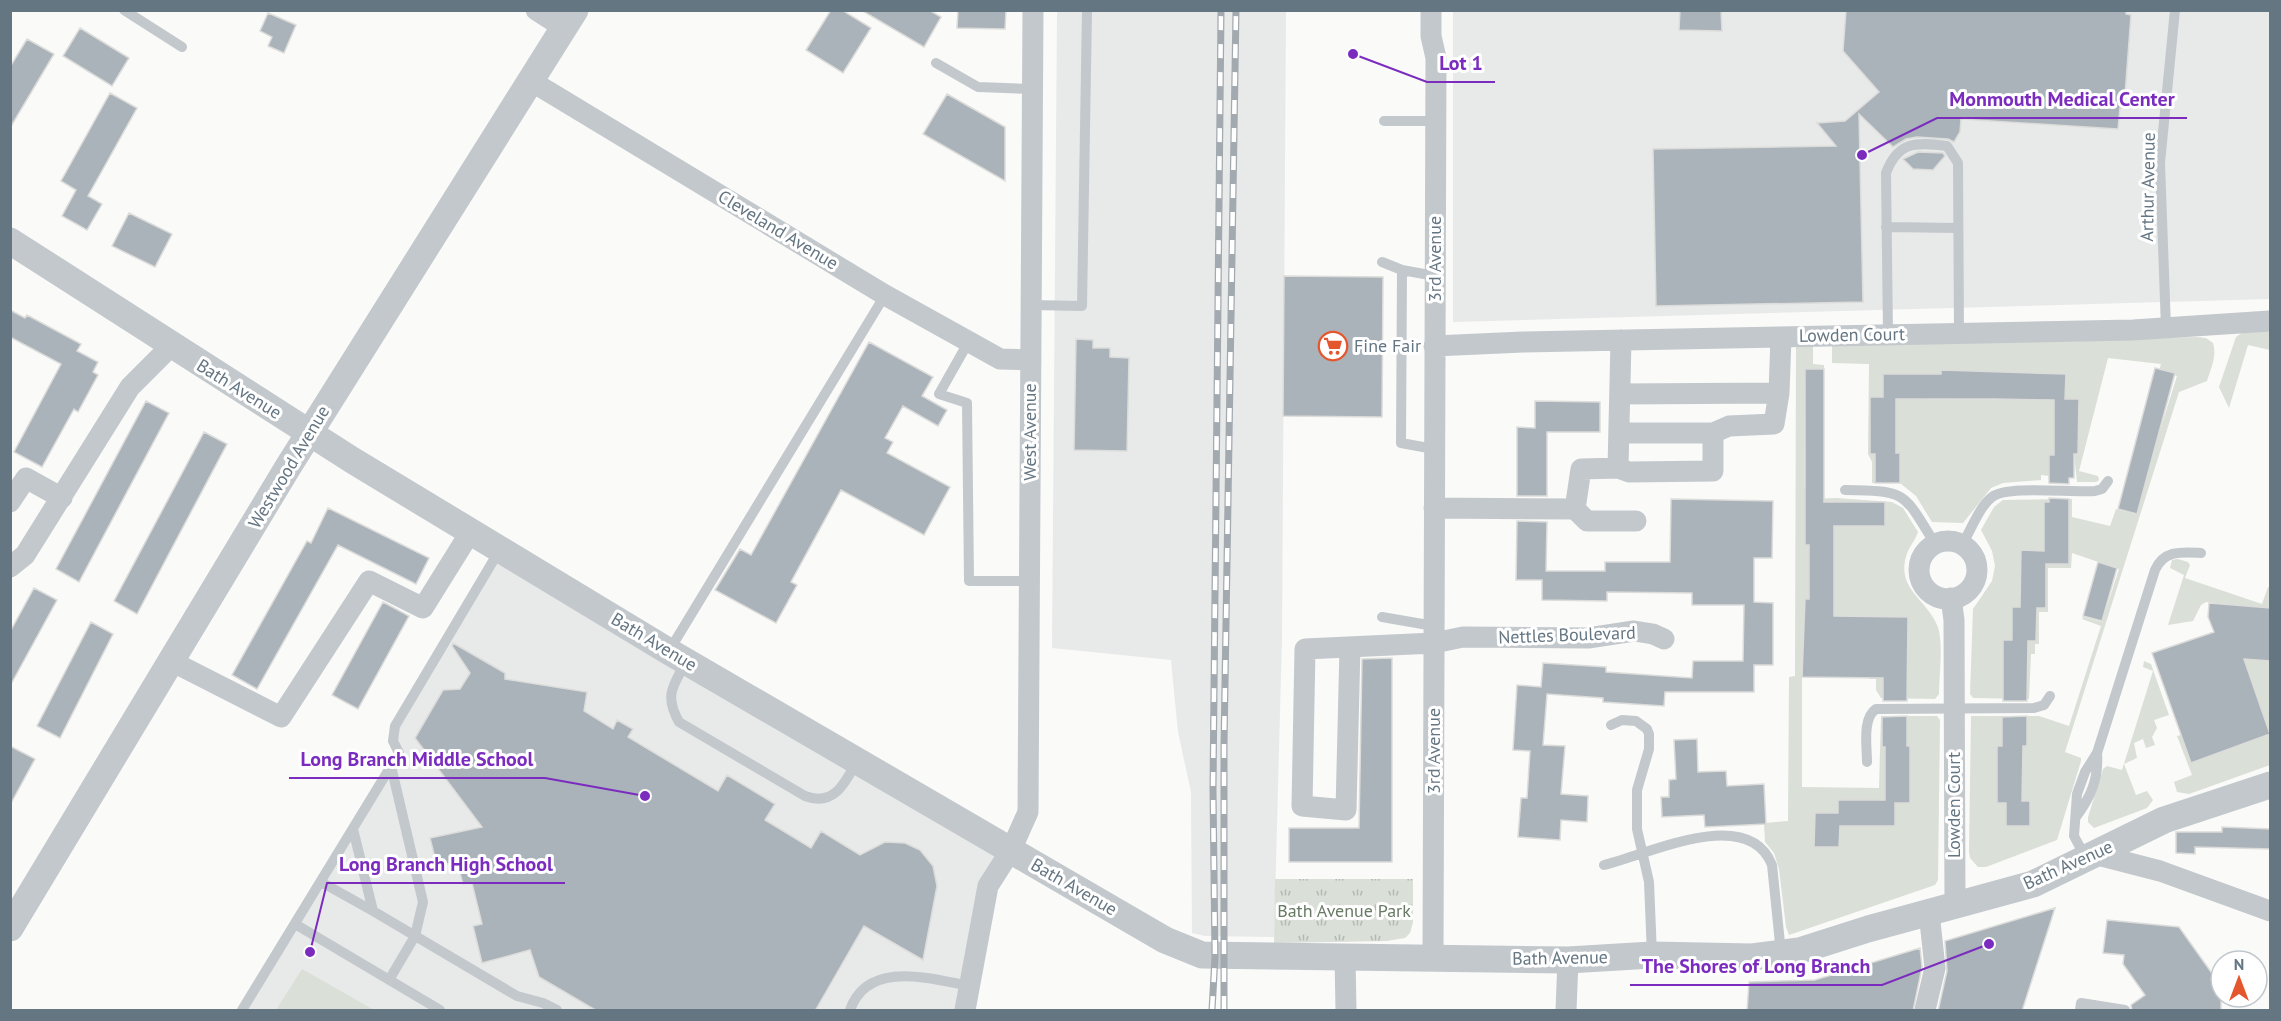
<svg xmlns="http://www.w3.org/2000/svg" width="2281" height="1021" viewBox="0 0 2281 1021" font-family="'PT Sans',sans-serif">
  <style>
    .built { fill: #e8e9e9 }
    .grass { fill: #dadfd7 }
    .park { fill: url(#park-tufts) }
    .building { fill: #aab3b9; stroke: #dcdcda; stroke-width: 1.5 }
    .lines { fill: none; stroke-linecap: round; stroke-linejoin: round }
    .service { stroke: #c3c8cc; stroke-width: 10 }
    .minor { stroke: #c3c8cc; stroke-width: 21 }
    .tertiary { stroke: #c3c8cc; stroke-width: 27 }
    .rail-casing { stroke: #a2aab0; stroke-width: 7 }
    .rail { stroke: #fff; stroke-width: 4.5; stroke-dasharray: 14; stroke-linecap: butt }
    .labels { text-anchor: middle; stroke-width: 6; stroke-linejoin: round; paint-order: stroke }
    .street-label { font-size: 18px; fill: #657683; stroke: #fff }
    .poi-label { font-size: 18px; fill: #657683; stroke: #fff; text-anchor: start }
    .park-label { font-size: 18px; fill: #687a64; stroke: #fff }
    .leader { fill: none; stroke: #7b2cbf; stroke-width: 2 }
    .callout-dot { fill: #7b2cbf; stroke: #fff; stroke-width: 2 }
    .callout-label { font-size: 20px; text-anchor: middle; font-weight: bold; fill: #7b2cbf; stroke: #fff; stroke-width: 6; stroke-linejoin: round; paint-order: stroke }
  </style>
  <defs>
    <pattern id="park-tufts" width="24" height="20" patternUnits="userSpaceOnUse" patternTransform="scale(1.5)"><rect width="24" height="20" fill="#dadfd7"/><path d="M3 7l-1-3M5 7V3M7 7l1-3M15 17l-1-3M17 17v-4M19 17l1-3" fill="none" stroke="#b4b9b4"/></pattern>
  </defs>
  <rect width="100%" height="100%" fill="#fafaf8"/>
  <path class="built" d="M1057,11H1286L1282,638L1274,937L1205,936L1192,933L1191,792L1178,732L1171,660L1052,648Z
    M1453,11H2270V299L1453,322Z
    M500,549L1011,850L988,886L965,1010H242L399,753L393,733Z"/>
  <path class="grass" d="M2270,330V350L2248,345L2229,408L2219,387L2236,337L2243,332Z
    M2197,337L2206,338L2213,343C2217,356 2211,368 2207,381L2179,392L2065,752L2081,758V761L2057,840L1986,867H1978L1970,858L1969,852L1971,716H2039L2069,726L2101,626L2082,619L2083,617L2102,622L2119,569L2072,553L2071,568H2048V612H2039V644H2035V654H2031L2029,699L1973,698L1970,694L1973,609L1992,581L1995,566L1992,551L1981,530L1994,507L2003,500L2072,499V517L2110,526L2116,509L2134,514L2177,376L2159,371L2161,364L2108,358L2079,471L2098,476L2099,480L2096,482H2077L2074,454H2078L2079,399H2065V374L1941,370V374H1884L1883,397L1870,454H1875V483H1872V462L1868,454L1869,364L1832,363V345Z
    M1796,345H1813V364L1824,365V369L1805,370L1804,487H1812V499L1836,498L1892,502L1903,508L1918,532C1915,541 1908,548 1906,557C1897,589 1926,599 1937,625C1944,640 1939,677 1939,694L1935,699L1881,698L1876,690V679H1869V657H1802V787L1879,788L1881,716H1937L1940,720L1938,880L1935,885L1789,935L1786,927L1779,869L1774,853L1765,842L1764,823L1788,821L1789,677L1795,676Z
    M1896,399L2054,400V455H2049V476L2041,475V480L2003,483L1991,488L1963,523L1932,522L1916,496L1900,483V453H1896Z
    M2178,559L2188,562L2190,565L2185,578L2262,604L2268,587H2270V608L2206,602L2201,605L2193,621L2168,625L2184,575L2170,568L2172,560Z
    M2244,659L2270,661V765L2189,794L2177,792L2174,782L2192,775L2177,736L2181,735L2191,762L2270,734Z
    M2144,661L2151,664L2169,715L2154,720L2157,728L2152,737L2155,745L2146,748L2143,739L2134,743L2137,758L2124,764L2136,795L2147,791L2153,800L2147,808L2094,828L2088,822V817L2103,769L2107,766L2122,770L2153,671L2143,667Z
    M302,969L374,1010H276Z"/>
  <path class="park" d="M1275,879H1413V922L1410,933L1405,938L1387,941L1274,943Z"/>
  <path class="building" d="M831,10H842L871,28L843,73L806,50Z
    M861,10H929L941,17L924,47Z
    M958,10H1006L1005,29L957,28Z
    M1680,10H1721L1722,31L1679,30Z
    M1846,10H2126V14L2131,15L2124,108H2120L2118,129L1961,119L1960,132L1954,142L1948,139L1917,137L1906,139L1893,147L1859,114L1863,302L1656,306L1653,149L1836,146L1817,123L1845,121L1879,92L1843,51Z
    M268,13L296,25L284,53L268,46L272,37L260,31Z
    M80,28L129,58L112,86L63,56Z
    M27,39L54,54L10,128V67Z
    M110,93L137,108L88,196L102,204L87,230L62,216L76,190L61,181Z
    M947,94L1005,127V181L923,134Z
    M1918,152L1943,153L1945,156L1933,170L1913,169L1903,159Z
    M129,213L172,234L155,267L112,246Z
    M1284,276L1383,277L1382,417L1283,416Z
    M10,310L25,318L27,315L81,344L77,351L98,362L93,372L98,375L78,412L74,409L42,467L14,452L61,364L10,337Z
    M1076,339L1093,340V348H1110V357L1129,358L1127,451L1074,450Z
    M869,342L933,377L922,396L947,410L938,426L903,406L885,438L893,442L887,453L950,487L924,535L841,490L791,582L797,585L776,623L715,590L740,549L751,555Z
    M2155,368L2175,373L2137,514L2118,509Z
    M1805,369H1824V502H1885V526H1834V616L1908,617L1907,701H1883V678L1802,677L1805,599H1809V545H1805Z
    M1941,370L2066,374L2065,399H2079L2078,454H2074V478H2069V484L2049,483V455H2054V400L1995,399H1896V453H1900V483H1875V454H1870V397H1883V374H1941Z
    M146,401L169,413L79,582L56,569Z
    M1535,401L1600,402V432H1547V496H1517V427L1535,428Z
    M204,432L227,444L137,614L114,601Z
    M2049,498L2069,499V564H2046V608H2037L2036,641H2028L2027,701H2003V640H2012V607H2020L2021,550L2044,551V502H2049Z
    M1671,499L1773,501L1772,558H1754V602L1773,603V665H1754V692H1665L1664,706L1603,702V698L1547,694L1543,745L1565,746L1561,794L1588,796L1587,822L1561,820L1560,840L1518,837L1521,798H1527L1530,751L1513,750L1517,685L1541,687L1543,663L1606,667V672L1692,678L1693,661H1743L1744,605H1692V593L1607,592V601L1542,600V580H1516L1517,521L1547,522L1546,571H1605V562H1670Z
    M328,508L429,558L416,584L338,545L257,689L232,675L307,541L311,543Z
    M2098,562L2117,568L2102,621L2083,616Z
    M34,588L57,600L10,686V632Z
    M383,602L409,616L358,709L332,695Z
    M2209,603L2271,608V661L2244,659L2270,734L2191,763L2152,653L2214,632L2208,617Z
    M91,622L113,634L60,738L37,726Z
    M453,643L505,673V679L587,692L584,711L613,729L617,720L633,729L628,737L718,791L727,775L775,804L765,820L811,848L821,831L860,855L885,842L905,843L920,850L933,866L937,886L923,960L864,926L815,1011H597L539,977L530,950L482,963L473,926L482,924L472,883L463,884L457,862L437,866L430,838L482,827L415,738L443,690L460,689L470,673L452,646Z
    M1392,658V862H1289V828H1359L1362,659Z
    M1907,716V746H1910V803H1895V826H1840L1839,847H1814L1815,813H1838V800H1885V747H1882V717Z
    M2027,716V746H2023L2022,801H2030V826H2006V803H1997V746H2002V717Z
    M1697,739L1698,772L1726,771L1727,786L1764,784L1766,824L1705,827L1704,815L1662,817L1661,797H1669V780L1676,779L1674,740Z
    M10,746L35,759L10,805Z
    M2222,827L2271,829V849L2195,847V854L2176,853V832H2222Z
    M2055,908L2022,1011H1938L1947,971L1945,941Z
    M2107,920L2179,927L2221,986V1011H2132L2131,1005L2145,995L2123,964L2124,955L2103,953Z
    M1920,948L1922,967L1913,1011H1747L1749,982L1815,980Z"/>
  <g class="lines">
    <path class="service" d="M124,10L182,47
      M936,63L978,87L1032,89
      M1384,121H1435
      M1886,227L1957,228
      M1382,262L1402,270L1435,276
      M1402,270L1401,443L1434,449
      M1031,305L1082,306L1087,10
      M2166,328L2160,163L2175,10
      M1888,334L1886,173C1898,141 1916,142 1947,146L1958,163L1959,333
      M969,341L939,394L967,403L969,581H1029
      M1845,490C1908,491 1903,492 1935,544
      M1962,545C1971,530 1979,507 1992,497C2007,485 2073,493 2095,491L2102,489L2108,481
      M1382,617L1434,626
      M669,651L885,295
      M686,662C673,686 664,695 679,722L805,796C834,807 845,783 857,761
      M1611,725L1622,720L1636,721L1647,729L1649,734V749L1637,790V829L1649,882L1652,955
      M1867,762C1867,747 1862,718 1876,709L2034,708L2044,705L2050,696
      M2076,817C2091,797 2099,778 2097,753
      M353,829L373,911L517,996L543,1003L557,1010
      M2091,853L2081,849L2074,836L2077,794L2085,772L2097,753L2155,570C2164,550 2181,552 2201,553
      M1604,865C1647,855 1748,804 1772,865L1781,953
      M321,882L373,911
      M295,924L440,1010
      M389,980L415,936L423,902L391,766
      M242,1010L391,766L399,753L393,741L395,726L499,551
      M850,1010C868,959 931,979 970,986
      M2080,1010L2081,1003L2125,1010"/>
    <path class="minor" d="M536,10L564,28
      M1431,10V36L1436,58L1433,957
      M531,81L885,295L1000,359L1031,360
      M1434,346L1523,342L2133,330L2270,321
      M1620,394L1779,393
      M1619,433H1713L1729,426L1774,424L1779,393L1781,337
      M1618,468L1629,472L1713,471V433
      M10,502L26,478L62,498
      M1434,508L1575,509L1581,469L1618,468L1621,340
      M1575,509L1587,521H1636
      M1919 570a29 29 0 1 1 58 0a29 29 0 1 1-58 0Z
      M10,567L25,555L130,387L171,346
      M1951,598L1954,620L1955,904
      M1350,647L1346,810L1302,806L1305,649L1434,643L1463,637L1588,638L1634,631L1653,634L1664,639
      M173,662L281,717L369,581L423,608L471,531
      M2094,854L2160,871L2270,911
      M1345,957L1346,1010
      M965,1010L988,886L1011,850L1028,812L1033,10
      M1566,1010L1568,960
      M1925,1010L1935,968L1929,912"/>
    <path class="tertiary" d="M10,241L352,460L668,651L1165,940L1202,955L1568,960L1652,955L1752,957L1799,951L1868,929L2033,884L2164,820L2270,785
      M10,928L288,467L575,10"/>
    <g class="rail-casing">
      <path id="rail" d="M1212,1010L1215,957L1213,789L1221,10
        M1224,1010V746L1236,10"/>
    </g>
    <use href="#rail" class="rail"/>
  </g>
  <defs>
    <g id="supermarket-ring" transform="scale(1.5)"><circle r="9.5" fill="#fff" stroke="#e4572e" stroke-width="1.5"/><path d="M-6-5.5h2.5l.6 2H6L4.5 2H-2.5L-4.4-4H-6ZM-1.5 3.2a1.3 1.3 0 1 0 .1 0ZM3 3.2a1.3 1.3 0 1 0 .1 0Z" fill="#e4572e"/></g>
  </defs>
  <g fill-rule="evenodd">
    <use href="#supermarket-ring" x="1333" y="346"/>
  </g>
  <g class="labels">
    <g class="street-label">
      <text transform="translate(2148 187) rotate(-89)" y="6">Arthur Avenue</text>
      <text transform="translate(778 230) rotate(31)" y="6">Cleveland Avenue</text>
      <text transform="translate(1435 259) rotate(-90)" y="6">3rd Avenue</text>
      <text transform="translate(1852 335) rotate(-1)" y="6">Lowden Court</text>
      <text transform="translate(239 389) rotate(32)" y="6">Bath Avenue</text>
      <text transform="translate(1030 432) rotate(-90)" y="6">West Avenue</text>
      <text transform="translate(289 467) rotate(-59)" y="6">Westwood Avenue</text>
      <text transform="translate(1567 635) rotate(-2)" y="6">Nettles Boulevard</text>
      <text transform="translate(654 642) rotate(31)" y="6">Bath Avenue</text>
      <text transform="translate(1434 751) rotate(-90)" y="6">3rd Avenue</text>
      <text transform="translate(1954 805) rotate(-90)" y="6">Lowden Court</text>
      <text transform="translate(2068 865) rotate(-24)" y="6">Bath Avenue</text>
      <text transform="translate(1074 887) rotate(30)" y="6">Bath Avenue</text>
      <text transform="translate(1560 958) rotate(-1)" y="6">Bath Avenue</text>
    </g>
    <g class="poi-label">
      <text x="1354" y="352">Fine Fair</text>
    </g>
    <g class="park-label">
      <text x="1344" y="917">Bath Avenue Park</text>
    </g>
  </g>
  <path class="leader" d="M1353 54L1427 82H1495M1862 155L1937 118H2187M645 796L545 778H289M310 952L327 883H565M1989 944L1882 985H1630"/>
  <g class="callout-dot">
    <circle cx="1353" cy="54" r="6"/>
    <circle cx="1862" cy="155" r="6"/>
    <circle cx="645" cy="796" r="6"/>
    <circle cx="310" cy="952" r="6"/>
    <circle cx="1989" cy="944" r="6"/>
  </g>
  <g class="callout-label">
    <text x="1461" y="70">Lot 1</text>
    <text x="2062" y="106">Monmouth Medical Center</text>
    <text x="417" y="766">Long Branch Middle School</text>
    <text x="446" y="871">Long Branch High School</text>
    <text x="1756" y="973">The Shores of Long Branch</text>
  </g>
  <rect width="2281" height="1021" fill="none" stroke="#657683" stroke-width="24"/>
  <g transform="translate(2239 979)"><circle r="28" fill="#ffffff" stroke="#c1c8cd" stroke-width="1.5"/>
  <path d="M0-4.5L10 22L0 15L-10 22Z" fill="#e4572e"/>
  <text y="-9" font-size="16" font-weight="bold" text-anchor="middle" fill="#657683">N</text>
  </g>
</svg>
